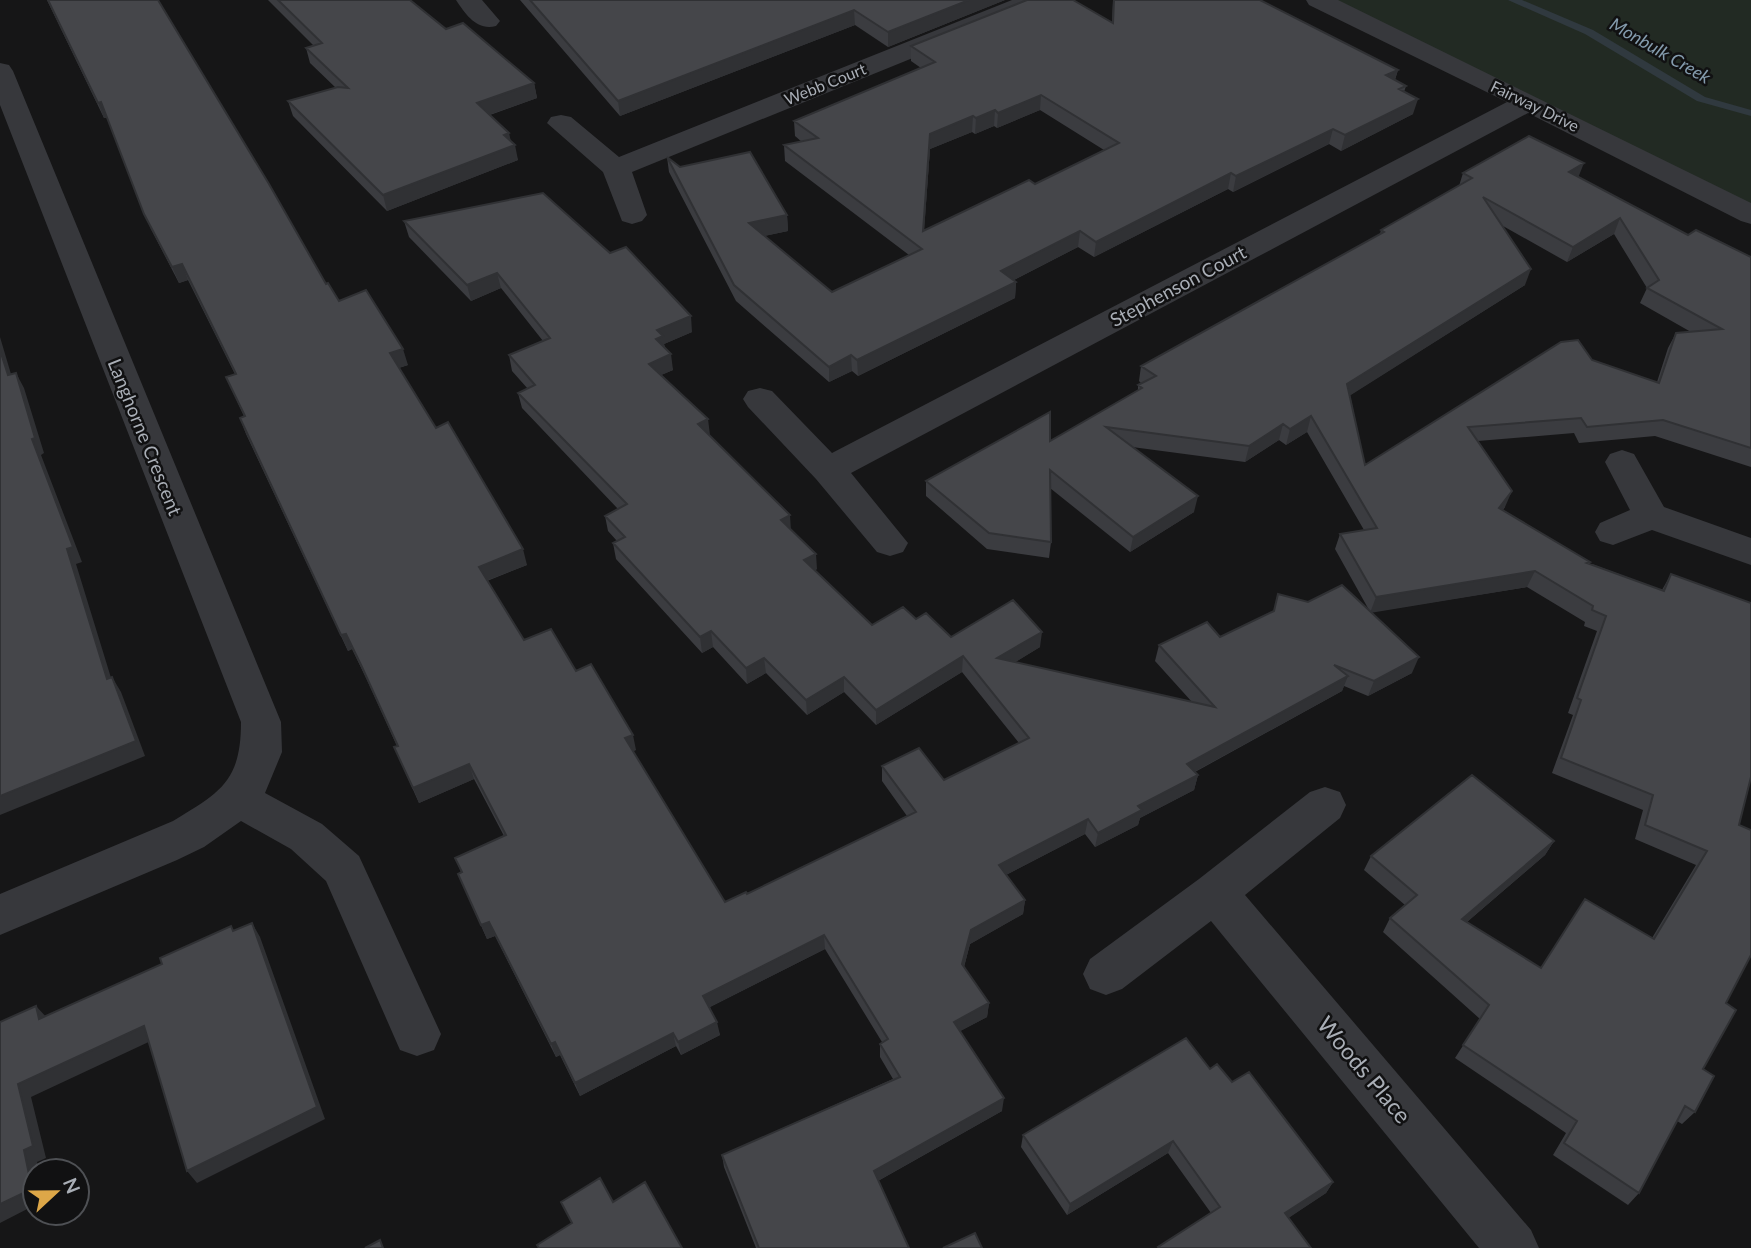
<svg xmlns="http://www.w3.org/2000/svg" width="1751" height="1248" viewBox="0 0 1751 1248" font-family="Lato,sans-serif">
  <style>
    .green { fill: #222a23 }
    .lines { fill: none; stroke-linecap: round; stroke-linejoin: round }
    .stream { fill: #30393f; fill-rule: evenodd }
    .minor { fill: #37383c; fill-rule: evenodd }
    .wall { fill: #3b3c40; fill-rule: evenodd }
    .shaded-wall { fill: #303134 }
    .building { fill: #45464a; stroke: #303134; stroke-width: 2; fill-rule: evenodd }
    .labels { text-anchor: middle; stroke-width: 5; stroke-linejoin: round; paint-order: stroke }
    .far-street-label { font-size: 16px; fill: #a9aeb6; stroke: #111112 }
    .far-water-label { font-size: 18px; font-style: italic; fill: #849bad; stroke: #111112 }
    .street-label { font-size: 19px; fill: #a9aeb6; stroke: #111112 }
    .near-street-label { font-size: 23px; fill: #a9aeb6; stroke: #111112 }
  </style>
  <rect width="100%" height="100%" fill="#161617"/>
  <path class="green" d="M1318,0H1751V215Z"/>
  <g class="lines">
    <path class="stream" d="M1508,0H1522L1593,30L1705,97L1751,110V116L1697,101L1585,34Z"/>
    <path class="minor" d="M456,0H482L500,21L496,26C477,31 466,15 456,0Z
      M1012,0H1046L1043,5L632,172L647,215L642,221L632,224L622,221L603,172L547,123L551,117L561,115L571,117L619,157Z
      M1306,0H1338L1751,203V224L1741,221L1528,113L851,473L908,543L903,552L890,556L877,552L816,479L748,407L743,399L748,391L760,388L772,391L832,453L1507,102L1309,5Z
      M0,63L9,65L13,71L281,722L282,752L265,793L322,824L359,856L441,1034L434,1050L417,1056L400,1050L326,881L291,849L241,821L204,847L177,860L0,935V894L173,821C221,792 241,781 241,722L0,105Z
      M1622,450L1634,454L1664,507L1751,538V565L1652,530L1613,545L1600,541L1595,532L1600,523L1630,510L1605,462L1610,454Z
      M1325,787L1340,792L1346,805L1340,818L1245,895L1531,1230L1539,1248H1479L1211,921L1122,989L1106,995L1090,989L1083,974L1090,959L1199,879L1310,792Z"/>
  </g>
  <path class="wall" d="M47,0H158L326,284L339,301L408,365L399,368L436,428L527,565L487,581L524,640L576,671L636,750L633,751L725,902L747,894L907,816L882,781V766L944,780L1019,743L962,672L876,725L844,692L807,715L766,673L747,684L713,647L702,653L616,559L613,543L617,541L608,531L605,516L618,509L522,408L518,393L528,389L512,371L509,355L543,341L501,288L471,301L409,237L404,221L692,332L664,344L673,370L661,375L709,435L791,530L817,569L815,570L872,625L916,619L951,637L1040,647L1015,662L1192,702L1155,661L1159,645L1220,637L1308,602L1369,610L1335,549L1340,534L1364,530L1307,432L1286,445L1279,440L1245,462L1132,447L1194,512L1130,552L1050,488L1051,542L1049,558L987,549L926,496V481L1050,441L1138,390V385L1142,384L1139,381L1141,366L1380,234L1381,230L1459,186L1463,173L1578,177L1688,235L1751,257V467L1655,436L1579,443L1574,433L1478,441L1505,507L1503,510L1590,562L1589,563L1662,590L1671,574L1739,825L1726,1003L1703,1069L1695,1112L1682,1124L1677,1121L1639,1193L1628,1205L1553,1155L1566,1133L1455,1058L1480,1019L1383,932L1390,918L1405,905L1364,870L1371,856L1554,841L1545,855L1467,922L1541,968L1652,938L1696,865L1635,839L1643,810L1552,773L1573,715L1568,713L1597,631L1584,626L1585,622L1527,587L1371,612L1412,673L1368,696L1344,686L1342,691L1195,772L1198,775L1194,790L1140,818L1138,825L1095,847L1085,834L1006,875L1025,900L1023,914L970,944L964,967L989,1003L987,1017L960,1031L1002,1111L878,1181L909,1248H756L724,1167L722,1155L893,1079L880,1057V1044L882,1042L825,949L710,1007L720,1035L681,1055L676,1046L580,1096L560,1055L556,1057L495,936L487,939L458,874L461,872L455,858L504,836L474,779L419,803L394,747L397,746L368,682L352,649L348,651L246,434L240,418L244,416L226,377L235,374L188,280L179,283L151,229L107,118H104ZM1503,226L1567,262L1614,234L1647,288L1640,303L1691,332L1676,333L1668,348L1657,382L1592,360L1365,465L1350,395L1525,285Z
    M268,0H410L446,29L534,83L537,98L490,115L510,141L518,160L387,211L293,116L288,101L336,88L310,63L306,48L314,46Z
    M520,0H1005L888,47L855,25L620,116Z
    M1113,0H1260L1398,70L1395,80L1406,86L1404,92L1413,114L1341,151L1329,144L1233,192L1228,189L1094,257L1078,247L1014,280L1016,282L1015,298L858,376L852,371L829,382L736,301L669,172L667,157L680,167L787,215L788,231L764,236L832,292L909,255L785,161L784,145L802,142L795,136L794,121L921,68L911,61V46L1112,22ZM1040,110L1104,150L1035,184L924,230L930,149L972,132L975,134L994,126L997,128Z
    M1210,1069L1232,1082L1333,1182L1326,1193L1288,1218L1311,1248H1158L1211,1213L1168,1153L1067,1215L1021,1147L1023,1135Z"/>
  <path class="shaded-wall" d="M969,0H1005L888,47V32Z
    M854,10L855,25L620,116L618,101Z
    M1398,70L1393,85L1386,75Z
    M534,83L537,98L480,118L477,103Z
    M1041,95L1040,110L997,128L998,113Z
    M1418,99L1413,114L1341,151L1345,135Z
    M101,102L107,118H104L98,103Z
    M995,110L994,126L975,134L976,118Z
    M973,116L972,132L930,149L923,246L930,134Z
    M1333,129L1329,144L1233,192L1236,176Z
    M509,133L512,146L515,145L518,160L387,211L383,195Z
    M1584,163L1578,178L1569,172Z
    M1231,173L1228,189L1094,257L1096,242Z
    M787,215L788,231L750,239L749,223Z
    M1620,218L1614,234L1567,262L1573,247Z
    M1080,231L1078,247L1000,287L1001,271Z
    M182,264L188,280L179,283L172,267Z
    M1531,269L1525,285L1343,400L1347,384Z
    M497,273L501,288L471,301L467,285Z
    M1016,282L1015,298L858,376L857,360Z
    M691,316L692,332L664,344L665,352L656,339L657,330Z
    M0,337L16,391L8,375L0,350Z
    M403,349L408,365L395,369L390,353Z
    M671,354L673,370L652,379L649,364Z
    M851,355L852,371L829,382V367Z
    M16,373L24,388L44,453L41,455L82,562L76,564L116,694L107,679L32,439Z
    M1311,416L1307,432L1286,445L1290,429Z
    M708,419L710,435L698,424Z
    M1283,424L1279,440L1245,462L1249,446Z
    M1512,491L1505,507L1493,523L1499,508Z
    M1198,496L1194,512L1130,552L1133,537Z
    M790,515L791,531L781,520Z
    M523,549L527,565L483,582L479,567Z
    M816,554L817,569L805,576L804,560Z
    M1535,571L1527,587L1370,613L1376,597Z
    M711,631L713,647L702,653L700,637Z
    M1042,632L1040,647L996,674L997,658Z
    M346,634L352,649L348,651L341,635Z
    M963,656L962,672L876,725V710Z
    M1419,657L1412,673L1368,696L1374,681Z
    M764,658L766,673L747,684L746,668Z
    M1348,676L1342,691L1183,778L1187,764Z
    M112,677L121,692L145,756L0,815V796Z
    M844,677V692L807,715L806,700Z
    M633,735L636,750L628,753L625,738Z
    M469,764L474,779L419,803L413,788Z
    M1198,775L1194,790L1140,818L1138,825L1095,847L1098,833L1138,806Z
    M1088,819L1085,834L998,879L999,865Z
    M1554,841L1545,855L1454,933L1462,919Z
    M1025,900L1023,914L970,944L961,978L962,964L971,930Z
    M489,922L495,936L487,939L481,925Z
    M252,923L260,937L325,1119L197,1183L187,1171Z
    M824,935L825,949L706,1009L703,996Z
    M989,1003L987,1017L953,1035L954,1022Z
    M36,1006L48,1019H39Z
    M717,1022L720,1035L681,1055L678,1042Z
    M144,1026L155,1039L31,1097L46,1158L37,1162L39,1171H35V1205L0,1223V1204L24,1150L18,1084Z
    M673,1033L676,1046L580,1096L575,1083Z
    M555,1042L560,1055L556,1057L551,1044Z
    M1004,1098L1002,1111L874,1183V1171Z
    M1173,1141L1168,1153L1067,1215L1070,1204Z
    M1333,1182L1326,1193L1278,1225L1285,1213Z"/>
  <path class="building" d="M48,0H158L269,184L326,284L328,283L339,301L366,290L403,349L390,353L436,428L448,422L523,549L479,567L524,640L551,629L576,671L591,664L633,735L625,738L725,902L746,892L747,894L916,812L882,766L919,748L944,780L1029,738L963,656L876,710L844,677L806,700L764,658L746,668L711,631L700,637L613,543L625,537L605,516L627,504L518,393L535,385L509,355L550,338L497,273L467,285L404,221L543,193L610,253L626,247L691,316L657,330L663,336L656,339L671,354L649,364L708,419L698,424L790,515L781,520L816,554L804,560L872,625L903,607L916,619L926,613L951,637L1013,600L1042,632L997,658L1215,707L1159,645L1207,622L1220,637L1274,611L1278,594L1308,602L1342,585L1419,657L1374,681L1334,665L1348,676L1187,764L1198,775L1138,806L1142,810L1098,833L1088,819L999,865L1025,900L971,930L962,964L989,1003L954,1022L1004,1098L874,1171L909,1248H759L722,1155L900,1077L880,1044L888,1039L824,935L703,996L717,1022L678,1042L673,1033L575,1083L555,1042L551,1044L489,922L481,925L458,874L462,872L455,858L506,835L469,764L413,788L394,747L398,746L362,667L346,634L341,635L240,418L245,416L226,377L236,374L182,264L172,267L144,214L101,102L98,103Z
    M278,0H410L446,29L463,23L534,83L477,103L509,133L504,135L515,145L383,195L288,101L338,87L348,88L306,48L322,43Z
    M530,0H969L888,32L854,10L618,101Z
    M1027,0H1073L1113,23L1114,0H1260L1398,70L1386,75L1406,86L1399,89L1418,99L1345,135L1333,129L1236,176L1231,173L1096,242L1080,231L1001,271L1016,282L857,360L851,355L829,367L734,285L667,157L680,167L750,152L787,215L749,223L832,292L922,249L784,145L818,138L794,121L935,62L911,46ZM1041,95L1119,143L1035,184L1029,180L923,231L930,134L973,116L976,118L995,110L998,113Z
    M1529,136L1584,163L1569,172L1688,235L1696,230L1751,257V448L1663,420L1587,427L1581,418L1468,427L1512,491L1499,508L1590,562L1587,563L1664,591L1671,574L1751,603V777L1739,825L1751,830V955L1726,1003L1736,1010L1703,1069L1714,1076L1695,1112L1685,1106L1639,1193L1564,1143L1577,1121L1463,1045L1489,1005L1390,918L1417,895L1371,856L1472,775L1554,841L1462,919L1541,968L1585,899L1654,939L1707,851L1645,825L1653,795L1561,758L1581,700L1577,698L1606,616L1592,610L1593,606L1535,571L1376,597L1340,534L1377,528L1311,416L1290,429L1283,424L1249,446L1106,427L1198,496L1133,537L1050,470L1051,542L989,533L926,481L1050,412V441L1142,388L1138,385L1156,376L1141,366L1384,232L1381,230L1472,178L1463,173ZM1483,197L1573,247L1620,218L1659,280L1647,288L1722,329L1676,333L1659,383L1592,360L1578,340L1561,342L1365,465L1347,384L1531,269Z
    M0,350L8,375L16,373L35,438L32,439L73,547L67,549L107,679L112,677L136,741L0,796Z
    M252,923L317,1107L187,1171L144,1026L18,1084L33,1146L24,1150L32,1189L0,1204V1022L36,1006L39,1019L162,964L160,958L231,926L233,931Z
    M1186,1038L1210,1069L1217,1064L1232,1082L1249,1072L1333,1182L1285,1213L1311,1248H1159L1158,1247L1220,1207L1173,1141L1070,1204L1023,1135Z
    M600,1178L613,1202L645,1182L682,1248H539L537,1245L572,1223L561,1202Z
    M975,1233L982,1248H943Z
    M380,1240L383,1248H365Z"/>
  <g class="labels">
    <g class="far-street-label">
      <text transform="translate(825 84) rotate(-22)" y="6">Webb Court</text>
      <text transform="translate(1535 106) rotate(26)" y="6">Fairway Drive</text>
    </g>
    <g class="far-water-label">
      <text transform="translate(1660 51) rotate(30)" y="6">Monbulk Creek</text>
    </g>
    <g class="street-label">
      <text transform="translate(1178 286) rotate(-28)" y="7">Stephenson Court</text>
      <text transform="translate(145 437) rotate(68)" y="7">Langhorne Crescent</text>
    </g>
    <g class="near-street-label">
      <text transform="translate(1364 1070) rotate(50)" y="8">Woods Place</text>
    </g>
  </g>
  <g transform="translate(56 1192) rotate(68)"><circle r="33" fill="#111112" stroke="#4e5054" stroke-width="2"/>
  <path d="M0-5L12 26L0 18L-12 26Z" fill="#dda748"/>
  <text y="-10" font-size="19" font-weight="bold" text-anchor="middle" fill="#a9aeb6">N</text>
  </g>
</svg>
